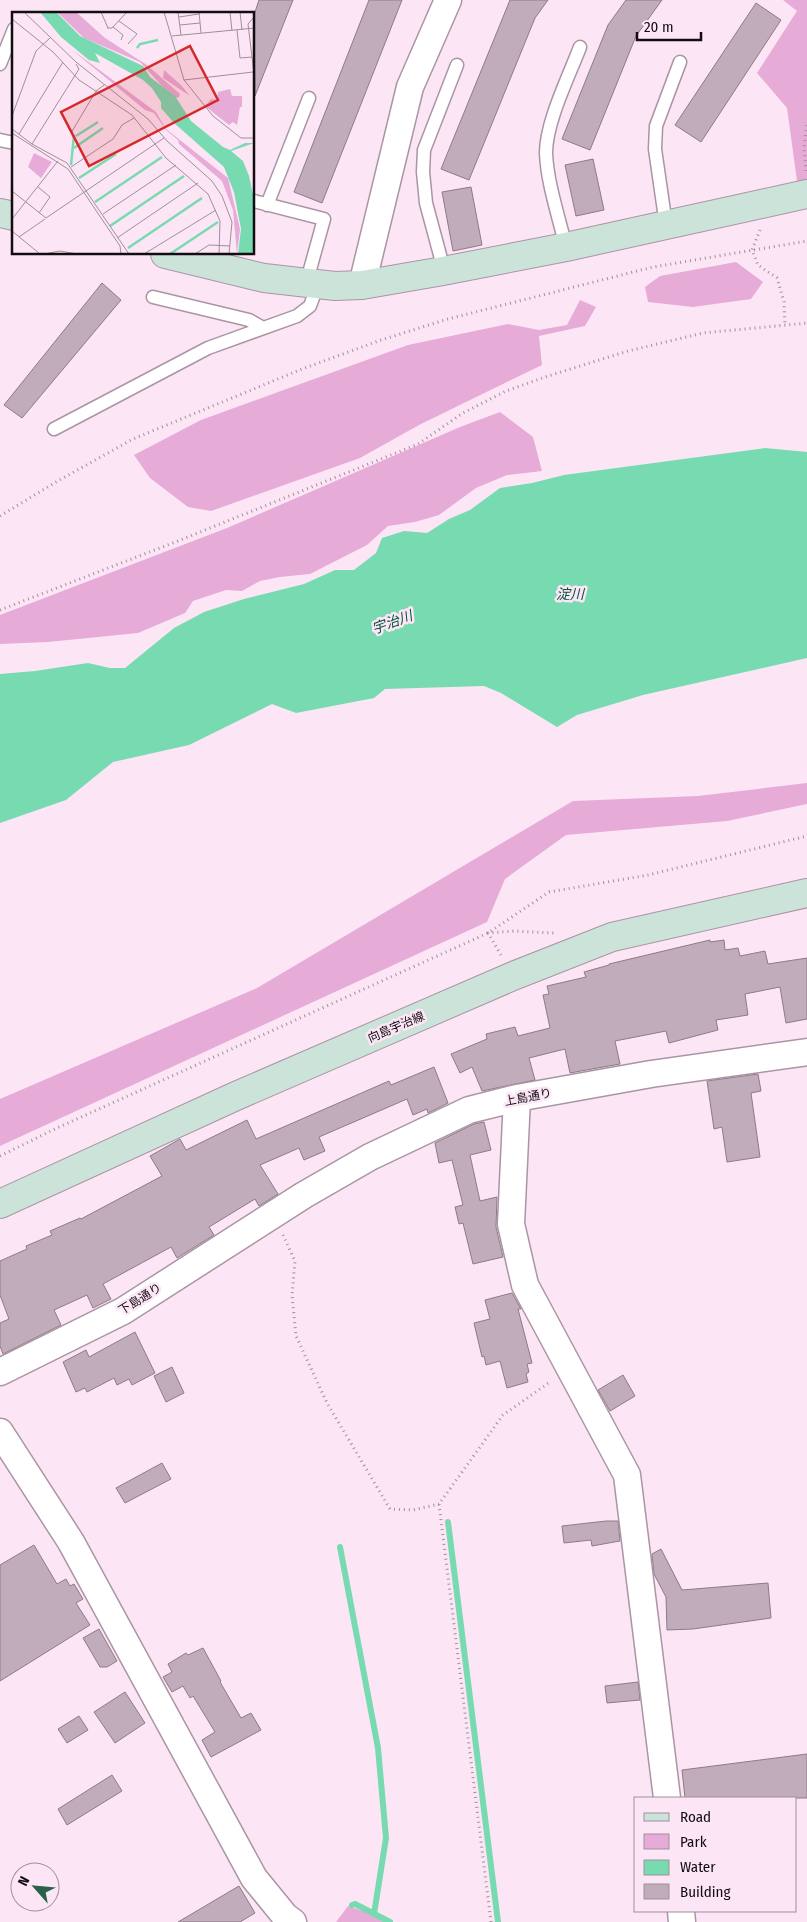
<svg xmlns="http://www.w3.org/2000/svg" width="807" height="1922" viewBox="0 0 807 1922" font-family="'Fira Sans Condensed','Noto Sans JP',sans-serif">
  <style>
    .green { fill: #e7abd8 }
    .water { fill: #77dab0 }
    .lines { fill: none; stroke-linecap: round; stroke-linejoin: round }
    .stream { stroke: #77dab0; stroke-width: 6 }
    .building { fill: #c1acbb; stroke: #8e7a89 }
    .lane-casing { stroke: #aa95a4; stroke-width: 15 }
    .street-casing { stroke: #aa95a4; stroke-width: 29 }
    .secondary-casing { stroke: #aa95a4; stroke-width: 30 }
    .path { stroke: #a0909c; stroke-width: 3; stroke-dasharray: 1 4; stroke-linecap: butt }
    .lane { stroke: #fff; stroke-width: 12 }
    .street { stroke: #fff; stroke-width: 26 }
    .secondary { stroke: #cbe3d9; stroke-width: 28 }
    .labels { text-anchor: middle; stroke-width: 5; stroke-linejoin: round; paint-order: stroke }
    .street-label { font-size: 12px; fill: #130c11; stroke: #fce6f6 }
    .water-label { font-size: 14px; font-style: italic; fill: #00543a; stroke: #fce6f6 }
    .inset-river { fill: none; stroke: #77dab0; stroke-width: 2.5 }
    .inset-road { fill: none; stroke: #9f8f9a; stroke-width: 1 }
    .view { fill: #d62828; fill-opacity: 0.15; stroke: #d62828; stroke-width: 2.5 }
    .inset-edge { fill: none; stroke: #130c11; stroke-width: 2.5 }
  </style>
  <rect width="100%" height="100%" fill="#fce6f6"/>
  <path class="green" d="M783,0H807V186L798,188L787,108L757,73L797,11Z
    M736,262L763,282L751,299L693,307L648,302L645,287L660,276Z
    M580,300L596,307L585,326L539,336L542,365L419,425L360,458L211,511L188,507L150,478L134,455L201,420L408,345L508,324L539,330L567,325Z
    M500,412L533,437L542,471L507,475L476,488L439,515L415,522L388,526L367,545L310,574L280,577L260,581L242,591L226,590L193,601L185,613L138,633L48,642L0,644V615L227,528L460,427Z
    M807,783V804L727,821L566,835L505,879L487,922L0,1146V1099L257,988L573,801L698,796Z
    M348,1906L369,1913L385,1922H336Z"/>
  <path class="water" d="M765,448L807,452V658L643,695L577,715L557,727L501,693L484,686L385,689L374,698L296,713L272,704L189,745L113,762L66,800L0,823V674L35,671L88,663L110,668H125L174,628L204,612L244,599L304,584L335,570H354L376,553L382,538L404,531L427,533L449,519L470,510L500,488L532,483L564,475Z"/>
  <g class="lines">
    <path class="stream" d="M448,1522L498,1922
      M340,1547L378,1748L386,1838L374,1914
      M352,1905L355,1904L390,1922"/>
  </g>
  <path class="building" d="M259,0H293L255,96L254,15Z
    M369,0H402L322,203L294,192Z
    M510,0H548L535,18L469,180L441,169Z
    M626,0H662L636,36L590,150L562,139L608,25Z
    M756,3L781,20L701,142L675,125Z
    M593,159L604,210L576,216L565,165Z
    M471,187L482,245L453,251L442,192Z
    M102,283L121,300L22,418L4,405Z
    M710,940V942L724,940L725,950L738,948L740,956L765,951L768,964L807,958V1019L786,1023L780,987L745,994L748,1015L716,1020L718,1030L669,1043L666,1031L615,1041L620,1064L570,1073L565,1049L529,1058L535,1080L482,1091L472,1067L460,1073L451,1054L487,1039L486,1034L515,1027L518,1036L550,1028L543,995L549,994L547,986L586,977L584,972L609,965V964Z
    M434,1067L448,1103L428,1113L427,1109L413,1115L407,1099L319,1137L325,1151L304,1160L299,1148L260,1165L278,1194L259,1206L255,1199L209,1227L214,1235L177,1258L171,1247L103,1284L111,1299L93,1308L87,1295L54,1310L61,1325L3,1354L0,1346V1323L9,1319L0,1295V1261L27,1249L26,1246L52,1235L50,1231L80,1218L81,1219L162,1176L150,1156L180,1139L186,1150L247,1120L256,1139L389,1081L391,1085Z
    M758,1074L761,1091L751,1093L760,1157L727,1162L722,1127L714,1129L707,1081Z
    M484,1122L491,1150L470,1155L480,1201L497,1197L496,1227L503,1257L473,1264L463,1223L459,1224L455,1207L463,1205L452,1160L439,1163L435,1143L474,1124Z
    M512,1293L521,1309H518L532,1363L527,1364L529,1372L526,1374L528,1382L507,1388L500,1361L486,1365L484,1356L482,1357L474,1323L490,1319L485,1300Z
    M135,1332L155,1373L132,1385L129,1379L117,1385L114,1378L87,1392L85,1388L76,1392L63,1362L86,1350L89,1357Z
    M172,1367L184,1393L166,1402L154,1376Z
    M623,1375L635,1396L610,1411L598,1390Z
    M162,1463L171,1479L125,1503L116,1488Z
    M606,1521H618L620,1541L592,1546L591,1540L564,1543L562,1526Z
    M34,1545L57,1584L66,1579L70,1586L74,1584L83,1599L76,1603L90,1625L0,1681V1565Z
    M661,1549L682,1590L768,1583L771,1618L693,1629L667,1630L666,1597L654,1574L652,1554Z
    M99,1629L117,1661L107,1667H100L83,1638Z
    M203,1648L221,1681L220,1682L241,1718L251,1713L261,1730L211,1757L202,1740L215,1732L193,1696L190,1698L183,1686L172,1692L163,1677L172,1672L168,1664L186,1653L188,1655Z
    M638,1682L640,1700L607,1703L605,1686Z
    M125,1692L145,1723L115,1743L94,1712Z
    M79,1716L88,1730L67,1743L58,1729Z
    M807,1754V1798H685L682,1770Z
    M112,1775L122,1791L67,1825L58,1809Z
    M239,1886L255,1913L240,1922H178Z"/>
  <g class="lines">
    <g class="lane-casing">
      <path id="lane" d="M0,64L14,29
        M0,140L14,143
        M254,201L324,219L306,284
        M267,205L309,98
        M666,225L655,149L656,126L680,62
        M566,247C559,218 547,182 546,153C546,122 569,76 580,47
        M443,271L440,255L426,203L423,172L424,150L457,65
        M153,297L249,320L263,328
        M54,429L208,348L297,316L310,306L318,284"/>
    </g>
    <g class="street-casing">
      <path id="street" d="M362,285L410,87L448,0
        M517,1098L511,1224L525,1285L627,1475L667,1798
        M0,1372L123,1311L304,1195L370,1157L469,1110L517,1098L651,1074L807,1052
        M0,1432L71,1542L254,1878L285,1916L293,1922
        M681,1911L682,1922"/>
    </g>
    <g class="secondary-casing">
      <path id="secondary" d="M0,213L14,216
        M165,254L264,278L335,286L362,285L443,271L566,247L807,194
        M0,1204L236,1096L513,976L612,937L807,893"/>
    </g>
    <path class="path" d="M806,171L804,147L807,124
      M760,230L752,250L758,265L777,278L784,302L785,325
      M0,516L56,482L133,439L302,369L381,340L448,319L653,267L807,241
      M0,610L178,541L418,444L463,413L506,391L548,376L628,351L703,333L807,323
      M501,955L488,933L515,931L554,933
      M0,1156L57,1128L488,933L549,892L648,875L807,836
      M283,1235L295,1261L292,1295L296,1336L327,1403L390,1509L413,1510L439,1504
      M491,1922L439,1504L503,1415L550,1382"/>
    <use href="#lane" class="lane"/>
    <use href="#street" class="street"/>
    <use href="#secondary" class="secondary"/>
  </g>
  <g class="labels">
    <g class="street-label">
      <text transform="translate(396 1027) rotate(-23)" y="4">向島宇治線</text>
      <text transform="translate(528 1097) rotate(-11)" y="4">上島通り</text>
      <text transform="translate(140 1299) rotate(-32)" y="4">下島通り</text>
    </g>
    <g class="water-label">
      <text x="570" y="599">淀川</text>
      <text transform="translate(392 622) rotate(-20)" y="5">宇治川</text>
    </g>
  </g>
  <g transform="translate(12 12)">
    <rect width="242" height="242" fill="#fce6f6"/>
    <path d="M45,0H64L93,26L135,53L168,82L167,85L165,86L150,74L128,50L72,26ZM59,37L144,100L154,117L216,166L228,217L225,242L221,198L210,169L167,132L166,128L154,118L142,101L133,98ZM152,58L169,73L178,84L151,66ZM218,77L220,84H230V95H228L225,113L221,110L217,113L193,94L199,87L205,88L206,80ZM22,141L40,150L29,166L16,155Z" fill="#e7abd8"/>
    <path d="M28,0H44L68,24L131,54L138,65L163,84L179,109L211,135L218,138L233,131H242L219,139L231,149L237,164L243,192L242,242H226L229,217L222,180L212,155L162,111L149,96V90L140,76L131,68L83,41L88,51L77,48L49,25Z" fill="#77dab0"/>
    <path class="inset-river" d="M125,36L128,32L146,28M64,124L86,110M62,136L91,116M59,153L62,123M67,166L104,142M83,190L150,145M98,214L172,164M116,236L190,186M158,242L206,210"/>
    <path class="inset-road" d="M12,0L64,50L136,107L155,129L200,169L210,184L220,210L217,242M89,0L96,16M152,0L172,68L201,104L229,126H243M166,0L169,23M187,0L189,21M218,0L220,19M228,0L230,18M243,4L236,12L243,70M167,5L187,2M0,7L41,40L67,68L120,103L154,146L196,182L208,209L207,242M107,9L125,22L116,32M168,13L188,11M101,15L111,23L109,28M95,16H100L115,0M225,18L228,46L240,45M160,24L243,16M172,68L241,60M0,104L24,39L39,25M0,117L20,132L55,151L117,242M0,121L56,157L108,234L109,242M59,121L84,79L92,73M7,122L51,50M20,132L67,57L64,52M59,155L101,127L110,113L122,106M26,175L38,185L27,201M0,179L34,206L152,126M91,202L164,153M0,207L46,149M0,219L28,242M7,225L33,207M105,226L186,171M32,242L48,239L65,242M132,242L204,198M183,242L197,233L218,234"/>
    <path class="view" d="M178,34L206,88L77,154L49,100Z"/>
    <rect width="242" height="242" class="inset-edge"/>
  </g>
  <rect x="634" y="1797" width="162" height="115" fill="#fce6f6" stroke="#9f8f9a"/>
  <rect x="644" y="1813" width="25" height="8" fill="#cbe3d9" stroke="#9f8f9a"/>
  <text x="680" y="1822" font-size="15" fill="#130c11">Road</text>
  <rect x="644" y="1834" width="25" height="15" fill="#e7abd8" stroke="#9f8f9a"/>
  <text x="680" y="1847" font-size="15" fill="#130c11">Park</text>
  <rect x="644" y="1860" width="25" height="15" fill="#77dab0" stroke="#9f8f9a"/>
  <text x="680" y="1872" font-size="15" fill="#130c11">Water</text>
  <rect x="644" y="1884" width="25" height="15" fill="#c1acbb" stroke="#9f8f9a"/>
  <text x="680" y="1897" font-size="15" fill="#130c11">Building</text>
  <g transform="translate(35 1887) rotate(297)"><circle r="24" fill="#fce6f6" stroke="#9f8f9a"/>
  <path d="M0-4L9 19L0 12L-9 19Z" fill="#29624b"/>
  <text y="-8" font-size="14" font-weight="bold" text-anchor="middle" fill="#130c11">N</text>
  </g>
  <path d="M637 32v8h64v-8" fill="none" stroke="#130c11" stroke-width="2.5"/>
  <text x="644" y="32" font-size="15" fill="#130c11" stroke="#fce6f6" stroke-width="4" paint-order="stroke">20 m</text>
</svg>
